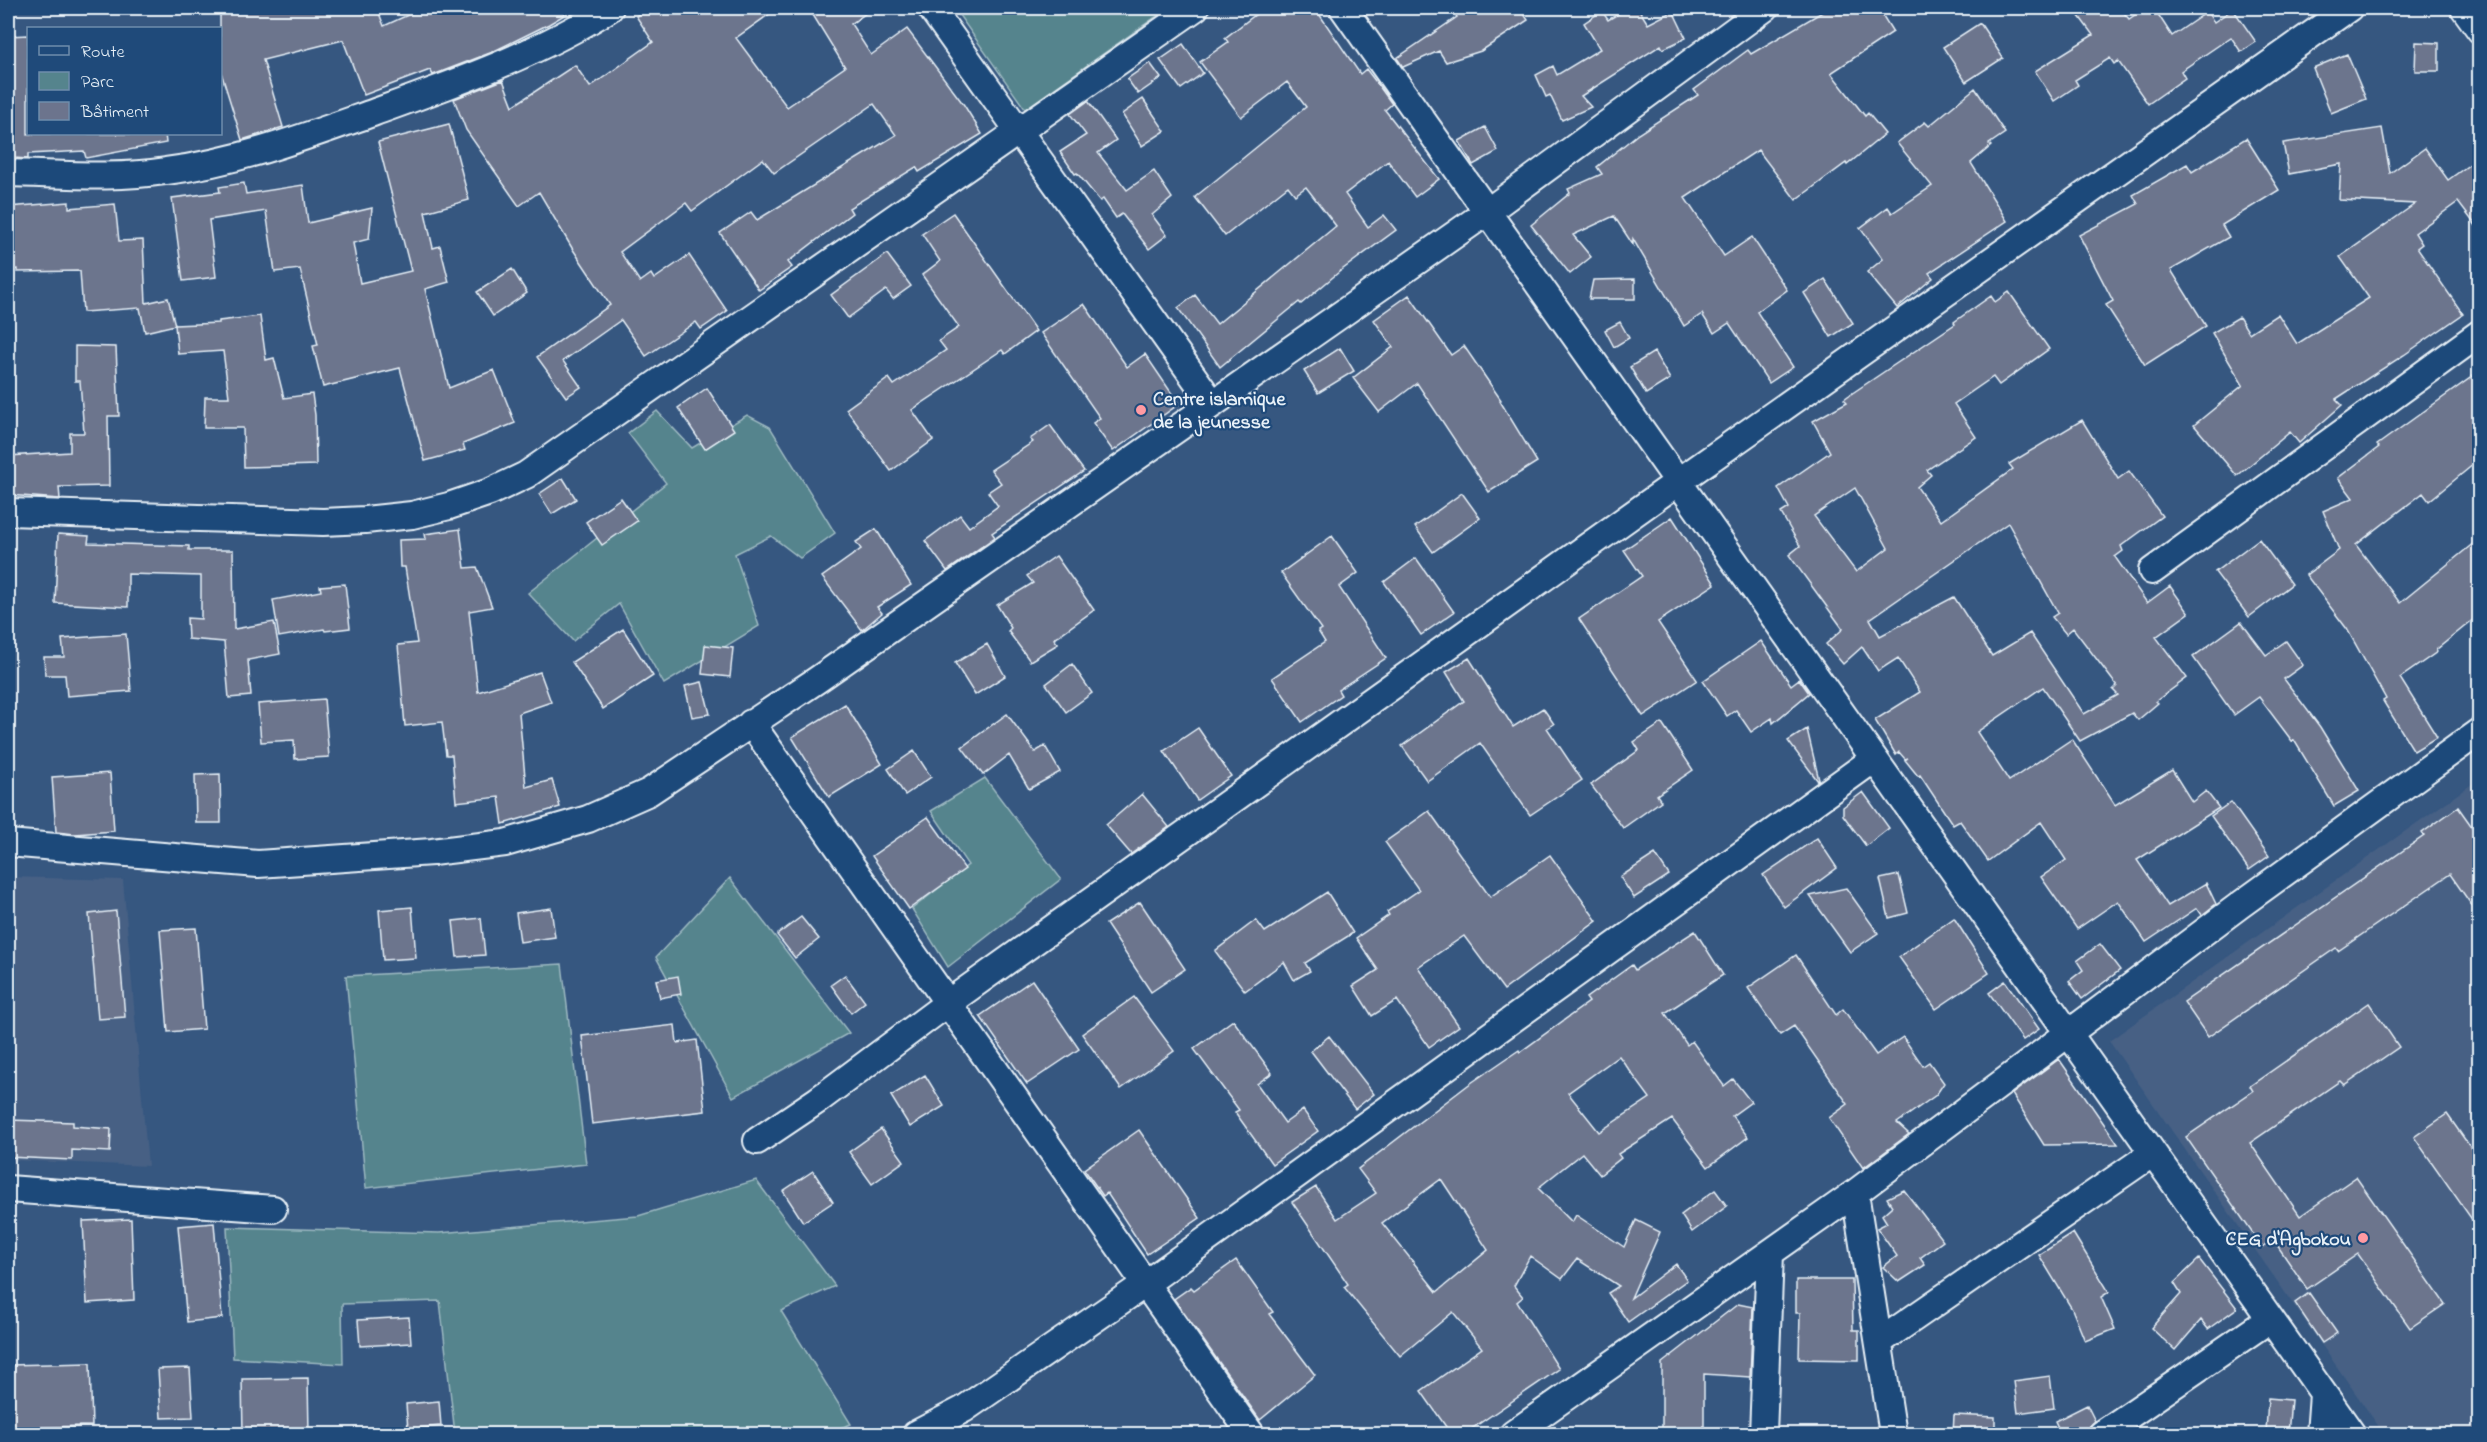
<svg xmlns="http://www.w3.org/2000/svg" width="2487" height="1442" viewBox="0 0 2487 1442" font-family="'Indie Flower',sans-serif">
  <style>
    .built { fill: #466084 }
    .green { fill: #55848d; stroke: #9ebac2; stroke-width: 1.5 }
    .building { fill: #6c748d; stroke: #e8f1f8; stroke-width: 1.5; fill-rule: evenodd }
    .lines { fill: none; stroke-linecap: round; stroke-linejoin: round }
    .minor-casing { stroke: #e8f1f8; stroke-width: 30 }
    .minor { stroke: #1f4a7a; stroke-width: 26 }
    .poi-dot { fill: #ff9aa2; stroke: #1f4a7a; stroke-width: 2 }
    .labels { text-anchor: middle; stroke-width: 4.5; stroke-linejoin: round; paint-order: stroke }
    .poi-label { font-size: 20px; font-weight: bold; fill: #e8f1f8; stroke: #1f4a7a; text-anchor: start }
  </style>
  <rect width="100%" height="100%" fill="#365780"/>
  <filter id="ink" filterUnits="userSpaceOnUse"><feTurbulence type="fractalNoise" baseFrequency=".0167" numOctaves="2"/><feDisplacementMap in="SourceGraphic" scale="12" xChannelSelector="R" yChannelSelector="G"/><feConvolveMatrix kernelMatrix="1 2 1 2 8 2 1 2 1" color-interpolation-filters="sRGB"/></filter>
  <g filter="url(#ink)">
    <path class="built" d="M2479,779V1434H2384L2109,1041Z
      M8,877L123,880L148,1166L8,1160Z"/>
    <path class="green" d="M954,8H1168L1025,109Z
      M657,411L692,448L747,415L770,427L835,533L800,558L771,536L735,554L759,626L664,684L619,604L573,641L528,593L666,483L628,433Z
      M985,778L1061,879L948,967L912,909L968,865L931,811Z
      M730,878L849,1033L733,1097L656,957Z
      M562,964L586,1164L366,1188L346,976Z
      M756,1180L835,1286L781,1311L851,1424L824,1434H455L440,1301L342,1304L343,1364L233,1358L227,1227L439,1233L532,1225L638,1216Z"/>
    <path class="building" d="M244,8H377L384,26L423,8H576L549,24L490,53L433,75L430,70L364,95L343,40L263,60L283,127L242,140L220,69V14Z
      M648,8H778L736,38L787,107L845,67L813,15L824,8H873L851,24L871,55L907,29L964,105L982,134L919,172L916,167L849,208L852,213L788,262L792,267L759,290L720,233L751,212L757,220L896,135L874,104L774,173L763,159L692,211L686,203L620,252L640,282L651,274L654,279L689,255L727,311L701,329L696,322L646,356L621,320L563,361L581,387L566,397L537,357L610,305L572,248L539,192L519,206L466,130L454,99L503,80L513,106L575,65L590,87L653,42L636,16Z
      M1264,8H1315L1360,74L1366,69L1379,86L1392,104L1385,110L1439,179L1415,197L1388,161L1345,194L1368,227L1384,215L1396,230L1339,272L1301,304L1299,302L1220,367L1178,308L1195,295L1217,324L1336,226L1306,187L1295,195L1288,186L1225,236L1195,197L1306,107L1287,82L1241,117L1200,62L1228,42L1225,38Z
      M1451,8H1520L1528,20L1481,51L1446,62L1439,51L1403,67L1397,58L1457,17Z
      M1628,8H1638L1648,24L1673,11L1686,38L1663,49L1661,45L1581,96L1591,107L1562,120L1550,95L1546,97L1536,75L1553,66L1557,75L1600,49L1584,23L1602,11L1608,20Z
      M1829,8H1878L1893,32L1831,73L1865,116L1868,113L1885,134L1847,165L1846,163L1796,200L1758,150L1685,198L1724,256L1752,237L1787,290L1757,312L1793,367L1769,383L1729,323L1714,333L1702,314L1684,326L1633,239V245L1614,216L1573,235L1591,257L1570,274L1531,225L1570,193L1568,189L1602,174L1597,167L1638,134L1698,95L1694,90L1748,50L1751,54Z
      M2073,8H2120L2129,19L2145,8H2154L2172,36L2207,12L2214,22L2233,9L2256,42L2241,52L2231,37L2181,71L2185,78L2148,104L2118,61L2114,64L2110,58L2075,80L2078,85L2054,101L2035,71L2093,35Z
      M1980,23L2003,58L1966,82L1943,47Z
      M28,35V134H165L166,143L86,158L84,151L28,154V159L14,158L8,36Z
      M2416,42L2439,43V71H2415Z
      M1183,44L1203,73L1181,89L1160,60Z
      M2347,54L2366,99L2331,113L2313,68Z
      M1150,63L1161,78L1138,94L1127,79Z
      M1975,88L2005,133L1989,144L1991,146L1971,163L2007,221L1929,273L1933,278L1897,308L1867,272L1883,259L1860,228L1888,207L1892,213L1932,186L1897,143L1925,122L1929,126Z
      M1143,99L1165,131L1142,146L1122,114Z
      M1088,101L1116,140L1098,153L1127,190L1154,171L1172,198L1152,215L1167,235L1149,249L1122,214L1116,218L1103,199L1100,201L1077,173L1075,174L1060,152L1086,135L1070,114Z
      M449,124L469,200L425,212L433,248L440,246L449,282L425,289L449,388L494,370L515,423L463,444L465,450L425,461L400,368L323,387L313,346L318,345L300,269L275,272L266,211L209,220L216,277L183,281L172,198L220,192L219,187L244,183L246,194L303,185L308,223L372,208L369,239L353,243L360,283L411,271L378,142Z
      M1485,127L1498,151L1473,165L1459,141Z
      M2382,128L2390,173L2425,148L2448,180L2480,157V231L2458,202L2415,233L2422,244L2417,248L2463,314L2404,355L2336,399L2342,405L2299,443L2290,432L2237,476L2194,425L2243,385L2212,333L2239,317L2249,333L2278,314L2297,344L2369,298L2340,257L2415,204L2339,200L2341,164L2289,174L2283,143Z
      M2246,138L2279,190L2222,225L2229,237L2171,270L2206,326L2145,365L2106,305L2113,301L2079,235L2138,204L2133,195L2187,164L2192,172Z
      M69,202V208L115,204L119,241L143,240L146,303L168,298L175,325L145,332L140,308L83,312L80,271L17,272V269L8,270V207Z
      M953,213L1036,331L1005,354L1002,350L912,410L933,440L891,471L846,409L889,378L894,385L946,350L939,341L959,327L922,275L940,261L922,234Z
      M887,254L911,286L893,299L886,290L848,318L831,295Z
      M512,269L527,293L493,316L477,292Z
      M1635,279V299H1589L1593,280Z
      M1825,279L1853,323L1831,337L1804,293Z
      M2009,292L2049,349L1999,385L1993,377L1954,404L1976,437L1927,470L1931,475L1917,487L1941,521L2013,469L2009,464L2082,420L2118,479L2129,471L2162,516L2121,546L2123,551L2115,557L2147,603L2170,586L2189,613L2156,637L2187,678L2156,701L2158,703L2138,720L2132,713L2080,741L2043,687L1977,732L2009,781L2072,739L2115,805L2172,770L2192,802L2206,791L2219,808L2137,860L2168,906L2206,883L2216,904L2202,915L2197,908L2146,942L2118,901L2077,929L2041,877L2066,860L2041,822L1988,861L1960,821L1953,825L1920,775L1918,776L1905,760L1908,758L1905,759L1899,752L1896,755L1875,720L1920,692L1898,658L1878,671L1862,647L1843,664L1826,644L1843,629L1789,555L1800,546L1781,513L1789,508L1778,488L1830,452L1813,421L1847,402L1844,399L1848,396L1955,324L1954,322L1991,296L1995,302ZM1855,488L1888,548L1856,572L1814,516ZM2008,523L2058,613L2052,617L2066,634L2073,628L2117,686L2113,690L2118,695L2084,714L2030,633L1992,656L1954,597L1880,636L1870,619Z
      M1409,295L1451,355L1464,346L1501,400L1500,401L1537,462L1489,492L1417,383L1379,412L1353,378L1393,347L1374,320Z
      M1084,304L1127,367L1145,354L1179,404L1113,451L1093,423L1100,418L1041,333Z
      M260,316L266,360L274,358L284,398L312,394L315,415L316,465L244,467L243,428H204L205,397H229L223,351L178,354L175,325L219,323V321Z
      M1620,322L1629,338L1614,347L1605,330Z
      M75,346L116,347L119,416H108L109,486L59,487L60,499L8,495V456L70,452V433H84L80,381H75Z
      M1340,348L1354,371L1318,393L1304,371Z
      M1654,352L1670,379L1646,394L1630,367Z
      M2480,371V459L2429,501L2423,493L2356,545L2400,603L2480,538V614L2436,650L2437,652L2400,678L2437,737L2414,751L2383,701L2386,699L2347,629L2306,575L2339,550L2323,511L2353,498L2338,478L2379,447L2377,445Z
      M707,388L734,430L705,449L678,408Z
      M1050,425L1084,471L992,533L995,537L947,571L925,541L960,515L969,527L998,506L988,492L1001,483L991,470L1033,442L1030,439Z
      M563,478L576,499L552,514L539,494Z
      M1462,493L1480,518L1433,552L1415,527Z
      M621,498L637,521L602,545L586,522Z
      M1672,517L1715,584L1658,622L1697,680L1643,716L1579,619L1642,576L1624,550Z
      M460,529L465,568L477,567L492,607L469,611L478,692L540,672L551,702L519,713L526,787L552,780L560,807L503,824L499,797L456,802L452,755H446L442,722L405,726L398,645L417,643L405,567H400L399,540L426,539L425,534Z
      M876,529L911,585L877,607L882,613L862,630L822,577L861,549L856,542Z
      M58,534L89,536L88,543L189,546V550H233L234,629L274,622L280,654L248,660L251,696L229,698L224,642L188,639L187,618L201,619V576L128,574V607L55,603Z
      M1332,536L1358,573L1339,587L1386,658L1338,690L1341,695L1302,722L1272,678L1325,642L1318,631L1321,629L1281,573Z
      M2259,539L2292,584L2249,617L2215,572Z
      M1056,556L1094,610L1054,639L1058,644L1030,661L1008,631L1011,628L997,605L1033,583L1027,576Z
      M1416,558L1454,612L1421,635L1384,582Z
      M345,584L350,628L325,631L324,629L279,637L273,600L321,591L320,586Z
      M2241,622L2266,655L2286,641L2303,665L2284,679L2320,727L2359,791L2334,806L2294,740L2292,741L2259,697L2234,715L2193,657Z
      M623,629L653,676L603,709L572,662Z
      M126,634L131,691L67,696L65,675H45L44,657H64L62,639Z
      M1761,641L1791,685L1799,679L1809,693L1773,723L1772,718L1751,732L1736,710L1727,716L1703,681Z
      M987,644L1005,676L975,695L955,663Z
      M705,645L733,648L730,677L702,674Z
      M1469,658L1513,727L1543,708L1554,724L1547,728L1582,780L1530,815L1480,743L1427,781L1402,746L1464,701L1446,672Z
      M1072,664L1092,693L1066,712L1046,684Z
      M702,682L710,714L692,717L685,686Z
      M324,699L329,757L295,759L294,740L261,742L258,704Z
      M845,704L882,764L829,797L792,737Z
      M1007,714L1035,752L1045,746L1060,772L1029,789L1009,755L983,775L962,747Z
      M1662,723L1693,770L1657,795L1661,801L1623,828L1591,785L1639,750L1634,742Z
      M1198,728L1231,776L1197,800L1164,751Z
      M1807,729L1819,780L1818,781L1788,741Z
      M914,751L931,777L905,795L888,769Z
      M110,773L114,831L75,834L56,832L52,777Z
      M220,774L221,823H196L195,775Z
      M1863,792L1889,828L1866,846L1843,815V807Z
      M1142,794L1169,827L1131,854L1106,825Z
      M2231,802L2269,856L2249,870L2211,816Z
      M2458,807L2480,838V917L2450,874L2338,951L2336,948L2208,1037L2184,1002L2424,836L2422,833Z
      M1429,811L1490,897L1550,855L1597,921L1504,990L1464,936L1418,967L1459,1026L1429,1047L1397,1000L1372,1016L1353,986L1378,970L1356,938L1389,915L1387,912L1419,890L1385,842Z
      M928,817L965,869L909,909L872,856Z
      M1817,838L1837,868L1784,907L1763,875Z
      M1655,854L1669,875L1634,898L1620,877Z
      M1899,875L1908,913L1889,918L1880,879Z
      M1846,888L1878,933L1850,952L1810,896Z
      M1327,892L1353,933L1305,963L1310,971L1294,980L1284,962L1245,991L1215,951L1256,920L1265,932Z
      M1140,902L1185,969L1151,992L1106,924Z
      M412,907L416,958L383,960L379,910Z
      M551,908L555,937L520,942L516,913Z
      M116,911L125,1017L98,1019L89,914Z
      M801,917L819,939L795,958L777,935Z
      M481,918L485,955L457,957L453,921Z
      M1954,918L1989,973L1936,1009L1899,957Z
      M196,928L204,1029L168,1032L160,930Z
      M1695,931L1723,975L1665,1013L1687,1045L1692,1041L1724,1086L1733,1079L1751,1102L1732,1116L1748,1137L1708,1167L1672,1119L1618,1154L1621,1158L1600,1175L1582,1153L1538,1188L1572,1222L1576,1215L1624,1247L1636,1220L1660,1232L1631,1298L1676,1264L1687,1280L1628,1322L1608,1293L1619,1286L1577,1259L1562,1279L1530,1256L1514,1286L1523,1297L1517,1302L1559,1369L1464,1434H1451L1421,1391L1482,1348L1453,1312L1400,1356L1344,1287L1348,1284L1292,1202L1316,1187L1337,1219L1376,1193L1358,1169L1468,1085L1519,1050L1520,1052L1589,1002L1586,998L1632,965L1635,970ZM1619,1056L1650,1098L1599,1132L1568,1093ZM1441,1179L1488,1250L1437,1292L1382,1223Z
      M2100,944L2120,970L2082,999L2069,981L2083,970L2077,961Z
      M1796,955L1836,1015L1843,1009L1876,1055L1903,1037L1923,1066L1929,1062L1944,1083L1936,1095L1897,1123L1909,1134L1863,1168L1829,1118L1848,1104L1794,1026L1780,1035L1748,988Z
      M845,975L865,1002L851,1013L831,985Z
      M678,976L681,994L660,998L656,980Z
      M1032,980L1079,1049L1027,1084L980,1016Z
      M2005,981L2039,1029L2023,1040L1989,993Z
      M1134,997L1174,1051L1121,1089L1082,1034Z
      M2369,1003L2399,1047L2344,1085L2340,1081L2250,1143L2300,1216L2356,1177L2445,1304L2410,1328L2358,1254L2307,1289L2273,1239L2262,1247L2186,1137L2253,1091L2250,1086Z
      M1233,1020L1272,1073L1257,1084L1285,1123L1303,1110L1318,1131L1272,1164L1235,1112L1239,1110L1194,1049Z
      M675,1025L677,1043L697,1040L705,1111L592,1124L582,1036Z
      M1329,1036L1374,1094L1355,1109L1311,1051Z
      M2059,1059L2118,1144L2044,1145L2012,1094Z
      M925,1075L944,1106L910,1127L891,1096Z
      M2447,1114L2480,1161V1231L2414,1137Z
      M8,1120L73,1122V1126L111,1129L110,1152L72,1150V1160L8,1157Z
      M881,1129L904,1161L872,1184L849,1152Z
      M1139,1130L1200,1218L1147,1254L1107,1193L1103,1196L1084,1169Z
      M813,1171L833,1202L803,1222L783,1191Z
      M1715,1190L1727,1206L1692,1232L1681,1215Z
      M1904,1190L1943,1241L1920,1258L1925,1265L1899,1282L1883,1267L1897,1256L1877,1228L1887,1223L1882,1215L1892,1206L1887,1198Z
      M131,1219L134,1300L87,1303L83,1221Z
      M214,1223L222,1318L187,1322L178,1226Z
      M2073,1233L2109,1292L2101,1297L2115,1329L2085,1341L2072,1309L2039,1255Z
      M2199,1259L2237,1308L2208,1329L2201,1320L2175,1350L2151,1328L2181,1294L2174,1283Z
      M1236,1260L1273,1312L1269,1314L1315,1375L1260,1420L1174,1299L1191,1287L1194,1290Z
      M1796,1280H1852L1853,1330H1859V1360L1799,1359L1800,1313H1796Z
      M2309,1293L2337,1333L2322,1343L2295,1303Z
      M1738,1304L1753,1307L1750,1377L1704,1374V1434H1662V1363Z
      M409,1317L411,1343L360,1346L358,1320Z
      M90,1363L92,1426L8,1428V1365Z
      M190,1368L193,1417L161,1418L158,1369Z
      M2050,1376L2054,1408L2018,1413L2014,1381Z
      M308,1378L309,1434H243L242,1379Z
      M2268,1398L2291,1400L2288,1434L2266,1432Z
      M439,1401L441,1426L408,1429L406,1404Z
      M2087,1405L2095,1421L2089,1427L2087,1433L2061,1434L2055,1421Z
      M1954,1415L1995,1417V1434H1953Z"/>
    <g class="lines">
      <g class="minor-casing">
        <path id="minor" d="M931,8L1213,404
          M1343,8L2352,1434
          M2464,8L2480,30
          M8,173C61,174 113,179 166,171C238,162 307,136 375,112C453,84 541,53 610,8
          M8,512L323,522L365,520L412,515L449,506L490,492L526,475L1195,8
          M2152,571L2480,333
          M751,723L1251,1434
          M8,843L258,864L432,852L505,843L588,819L649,792L817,680L1353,306L1487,212L1765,8
          M757,1141L818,1100L948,1003L1678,482L2349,8
          M8,1189L273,1209
          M1855,1193L1893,1434
          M1879,1342L2153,1153
          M916,1434L964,1409L1145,1284L1874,759
          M1513,1434L1855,1193L2240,905L2480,731
          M1763,1434L1770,1253
          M2102,1434L2270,1319
          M2320,1434L2323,1394"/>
      </g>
      <use href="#minor" class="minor"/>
    </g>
  </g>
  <g class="poi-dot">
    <circle cx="1141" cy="410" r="6"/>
    <circle cx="2363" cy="1238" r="6"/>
  </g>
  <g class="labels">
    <g class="poi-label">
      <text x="1153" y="405">Centre islamique<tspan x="1153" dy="23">de la jeunesse</tspan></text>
      <text x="2351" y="1245" text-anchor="end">CEG d'Agbokou</text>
    </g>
  </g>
  <rect width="2487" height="1442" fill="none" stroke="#1f4a7a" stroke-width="30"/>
  <rect x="15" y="15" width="2457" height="1412" fill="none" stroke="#e8f1f8" stroke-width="2" filter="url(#ink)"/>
  <rect x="27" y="27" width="195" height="108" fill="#1f4a7a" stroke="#6f8dac" stroke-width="1.5"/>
  <rect x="39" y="46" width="30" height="9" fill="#1f4a7a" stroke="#6f8dac" stroke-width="1.5"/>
  <text x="81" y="57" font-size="18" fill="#e8f1f8">Route</text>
  <rect x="39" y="72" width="30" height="18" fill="#55848d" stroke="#6f8dac" stroke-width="1.5"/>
  <text x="81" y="87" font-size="18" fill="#e8f1f8">Parc</text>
  <rect x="39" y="102" width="30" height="18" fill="#6c748d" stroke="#6f8dac" stroke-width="1.5"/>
  <text x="81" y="117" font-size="18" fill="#e8f1f8">Bâtiment</text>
</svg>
